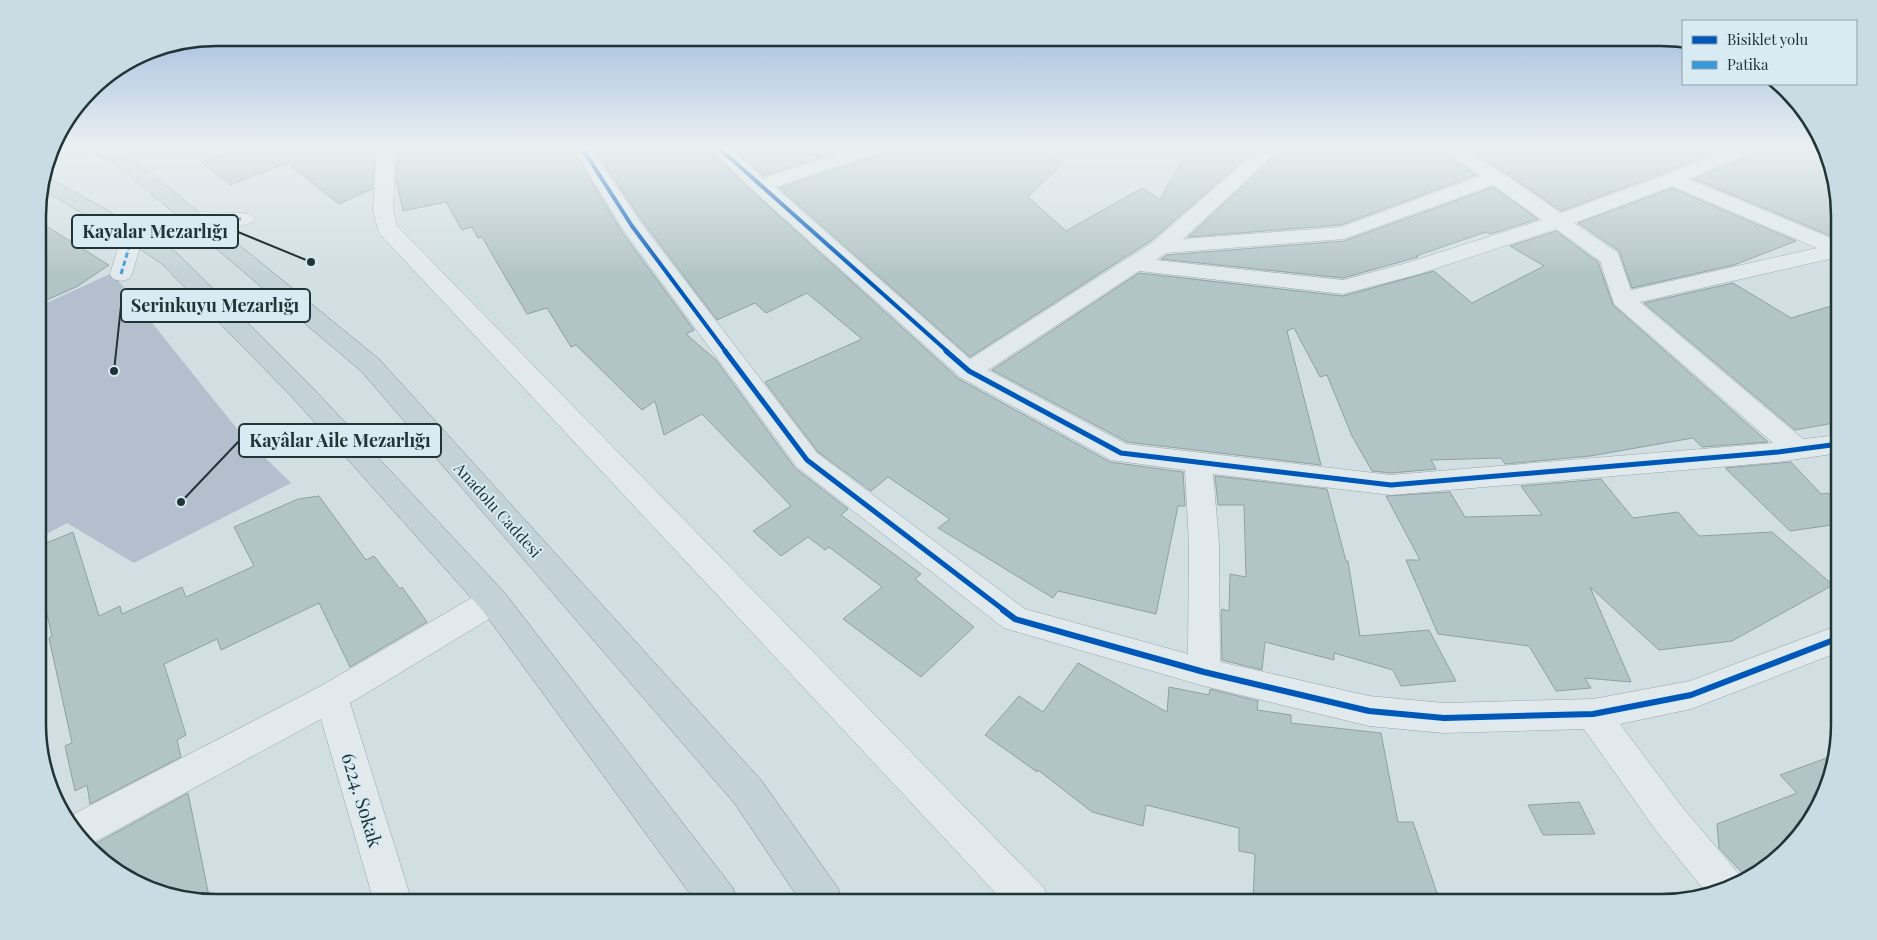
<svg xmlns="http://www.w3.org/2000/svg" width="1877" height="940" viewBox="0 0 1877 940" font-family="'Playfair Display',serif">
  <style>
    .cemetery { fill: #b4bfce }
    .building { fill: #b2c4c6; stroke: #90a1a3 }
    .lines { fill: none; stroke-linecap: round; stroke-linejoin: round }
    .minor-casing { stroke: #99a5a8; stroke-width: 1 }
    .highway-casing { stroke: #808c8e; stroke-width: 1 }
    .minor { fill: #e1e9ec; fill-rule: evenodd }
    .highway { fill: #c2d2d6; fill-rule: evenodd }
    .quiet { stroke: #3a98d8; stroke-width: 3; stroke-dasharray: 5.5 3; stroke-linecap: butt }
    .cycleway-far2-casing { stroke: #d8ebf3; stroke-width: 6 }
    .cycleway-far1-casing { stroke: #d8ebf3; stroke-width: 8 }
    .cycleway-casing { stroke: #d8ebf3; stroke-width: 9 }
    .cycleway-far2 { stroke: #0057b8; stroke-width: 4 }
    .cycleway-far1 { stroke: #0057b8; stroke-width: 5 }
    .cycleway { stroke: #0057b8; stroke-width: 6 }
    .labels { text-anchor: middle; stroke-width: 4; stroke-linejoin: round; paint-order: stroke }
    .street-label { font-size: 16px; fill: #213537; stroke: #d8ebf3 }
    .near-street-label { font-size: 19px; fill: #213537; stroke: #d8ebf3 }
    .rim { fill: none; stroke: #213537; stroke-width: 2.5 }
    .leader { fill: none; stroke: #213537; stroke-width: 2 }
    .callout-dot { fill: #213537; stroke: #d8ebf3; stroke-width: 2 }
    .callout { fill: #d8ebf3; stroke: #213537; stroke-width: 2 }
    .callout-label { font-size: 18px; text-anchor: middle; font-weight: bold; fill: #213537 }
  </style>
  <rect width="100%" height="100%" fill="#d1dee2"/>
  <path class="cemetery" d="M112,273L242,435L291,483L134,563L67,523L39,538L38,307Z"/>
  <path class="building" d="M240,148H375L372,189L339,204L287,163L230,185L201,162Z
    M398,148H571L622,232L694,330L686,334L716,360L795,468L848,509L841,515L921,574L915,579L974,627L921,677L843,619L882,587L829,547L825,550L808,537L781,556L753,531L791,506L702,414L664,435L655,401L642,410L576,345L571,347L547,308L527,314L482,237L478,238L472,227L462,230L446,202L403,211L396,179Z
    M593,148H708L752,191L959,379L1110,462L1183,472L1185,506H1178L1156,614L1058,591L1053,598L938,528L950,519L888,477L871,491L818,452L765,382L862,339L807,293L766,313L755,303L717,320L643,222Z
    M732,148H850L764,176Z
    M884,148H1039L1063,163L1028,197L1066,231L1142,188L1160,199L1189,148H1258L1152,240L970,357L779,188L881,154Z
    M1283,148H1443L1446,154L1476,175L1341,225L1188,237Z
    M1469,148H1725L1664,173L1561,211Z
    M1755,148H1819L1838,193V239L1694,179L1752,154Z
    M1493,187L1538,219L1491,234L1486,232L1416,256L1418,257L1343,278L1161,259L1167,255L1344,241Z
    M1672,188L1796,241L1734,265L1632,288L1619,251L1578,223Z
    M38,221L109,265L78,286L38,304Z
    M1556,231L1598,262L1613,305L1768,442L1702,447L1693,438L1590,456L1505,464L1501,458L1431,460L1436,469L1391,473L1372,471L1352,436L1327,375L1320,377L1294,328L1287,331L1321,465L1127,442L992,370L1139,273L1343,296L1434,271L1472,303L1544,266L1510,246Z
    M1733,283L1791,318L1838,304L1839,422L1795,430L1644,303Z
    M1791,462L1821,494L1828,493L1839,504V524L1790,531L1725,468Z
    M1215,476L1327,489L1346,561H1348L1360,636L1429,630L1456,681L1401,686L1393,670L1334,653V660L1265,642L1262,670L1222,660L1221,614L1222,609L1229,611L1230,574L1246,577L1244,505H1218Z
    M1601,479L1633,518L1678,512L1699,536L1772,532L1833,585L1732,641L1659,650L1590,587L1631,682L1585,678L1591,688L1556,691L1529,646L1438,634L1406,560H1420L1386,496L1450,492L1465,517L1542,515L1521,486Z
    M319,496L366,560L374,556L400,589L402,587L427,622L350,667L319,603L221,650L217,639L164,664L186,735L177,740L181,757L90,804L87,785L75,791L65,746L72,743L49,638L52,636L39,580V546L73,532L99,616L120,606L122,614L182,587L186,597L254,566L234,527L298,499Z
    M1078,663L1167,712L1169,687L1209,695L1210,689L1258,701L1257,710L1291,715V723L1381,733L1398,822H1413L1440,902H1253L1255,854L1239,851V828L1146,805L1143,826L1092,812L1038,770L1037,772L985,735L1019,696L1043,712Z
    M1832,756L1821,803L1761,872L1746,877L1719,848L1717,824L1797,793L1780,775Z
    M188,793L210,901L137,884L96,850L95,844Z
    M1579,802L1595,834L1543,835L1528,805Z"/>
  <g class="lines">
    <g class="minor-casing">
      <path id="minor" d="M377,148H396L393,210L397,226L1044,888L1049,902H1004L379,233L373,210Z
        M573,148H591L641,223L817,453L1025,609L1188,654L1189,543L1185,470L1111,460L960,377L753,190L710,148H730L764,178L855,148H882L880,152L775,187L970,359L1153,242L1260,148H1281L1183,239L1341,227L1480,176L1447,152L1445,148H1466L1561,213L1665,175L1729,148H1753L1751,152L1689,179L1838,241V257L1640,302L1803,439L1839,435V453L1778,462L1391,495L1213,474L1219,543L1220,662L1369,696L1444,703L1593,699L1690,681L1839,625V652L1691,709L1620,724L1683,808L1737,872L1741,879L1705,891L1657,832L1584,729L1444,733L1369,726L1204,686L1004,628L797,467L624,231ZM1493,185L1542,220L1403,264L1343,280L1156,260L1166,253L1344,239ZM1672,186L1817,248L1631,290L1618,253L1574,223ZM1556,229L1600,261L1614,304L1773,443L1391,475L1126,444L988,370L1139,271L1343,294L1419,274Z
        M193,212L244,213L251,215L255,219L251,223L244,225L186,222L182,218L186,214Z
        M133,228L141,229L144,234L132,274L129,279L121,281L113,279L110,274L122,234L125,229Z
        M493,589L504,592L508,601L504,610L350,703L412,902H374L321,719L89,845L74,833L68,817L319,687L482,592Z"/>
    </g>
    <g class="highway-casing">
      <path id="highway" d="M89,148H112L136,161L379,359L761,780L838,888L843,902H801L735,804L361,371L122,169L92,152Z
        M45,176L141,229L177,253L311,386L504,592L733,888L738,902H696L482,610L293,398L161,263L125,239L42,189Z"/>
    </g>
    <use href="#minor" class="minor"/>
    <use href="#highway" class="highway"/>
    <path class="quiet" d="M193,218L244,219
      M121,274L133,234"/>
    <g class="cycleway-far2-casing">
      <path id="cycleway-far2" d="M582,148L632,226L726,352
        M719,148L948,352"/>
    </g>
    <g class="cycleway-far1-casing">
      <path id="cycleway-far1" d="M725,351L807,460L1005,611
        M946,351L969,371L1121,453L1391,485L1778,452L1839,444"/>
    </g>
    <g class="cycleway-casing">
      <path id="cycleway" d="M1003,610L1015,619L1204,672L1369,711L1444,718L1593,714L1691,695L1839,638"/>
    </g>
    <use href="#cycleway-far2" class="cycleway-far2"/>
    <use href="#cycleway-far1" class="cycleway-far1"/>
    <use href="#cycleway" class="cycleway"/>
  </g>
  <linearGradient id="sky" x2="0" y2="1"><stop stop-color="#99b6da"/><stop offset="0.53" stop-color="#eaf0f2"/><stop offset="1" stop-color="#eaf0f2" stop-opacity="0"/></linearGradient>
  <rect width="1877" height="279" fill="url(#sky)"/>
  <g class="labels">
    <g class="street-label">
      <text transform="translate(498 510) rotate(48)" y="6">Anadolu Caddesi</text>
    </g>
    <g class="near-street-label">
      <text transform="translate(362 800) rotate(73)" y="7">6224. Sokak</text>
    </g>
  </g>
  <path d="M0 0H1877V940H0ZM216 46H1661A170 170 0 0 1 1831 216V724A170 170 0 0 1 1661 894H216A170 170 0 0 1 46 724V216A170 170 0 0 1 216 46Z" fill="#c9dce4" fill-rule="evenodd"/>
  <path class="rim" d="M216 46H1661A170 170 0 0 1 1831 216V724A170 170 0 0 1 1661 894H216A170 170 0 0 1 46 724V216A170 170 0 0 1 216 46Z"/>
  <path class="leader" d="M311 262L238 232M114 371L121 306M181 502L239 441"/>
  <g class="callout-dot">
    <circle cx="311" cy="262" r="5"/>
    <circle cx="114" cy="371" r="5"/>
    <circle cx="181" cy="502" r="5"/>
  </g>
  <g class="callout">
    <rect x="72" y="215" width="166" height="33" rx="5"/>
    <rect x="121" y="289" width="189" height="33" rx="5"/>
    <rect x="239" y="424" width="202" height="33" rx="5"/>
  </g>
  <g class="callout-label">
    <text x="155" y="238">Kayalar Mezarlığı</text>
    <text x="215" y="312">Serinkuyu Mezarlığı</text>
    <text x="340" y="447">Kayâlar Aile Mezarlığı</text>
  </g>
  <rect x="1682" y="20" width="175" height="65" fill="#d8ebf3" stroke="#8fa2a8"/>
  <rect x="1692" y="36" width="25" height="8" fill="#0057b8" stroke="#8fa2a8"/>
  <text x="1727" y="45" font-size="15" fill="#213537">Bisiklet yolu</text>
  <rect x="1692" y="61" width="25" height="8" fill="#3a98d8" stroke="#8fa2a8"/>
  <text x="1727" y="70" font-size="15" fill="#213537">Patika</text>
</svg>
